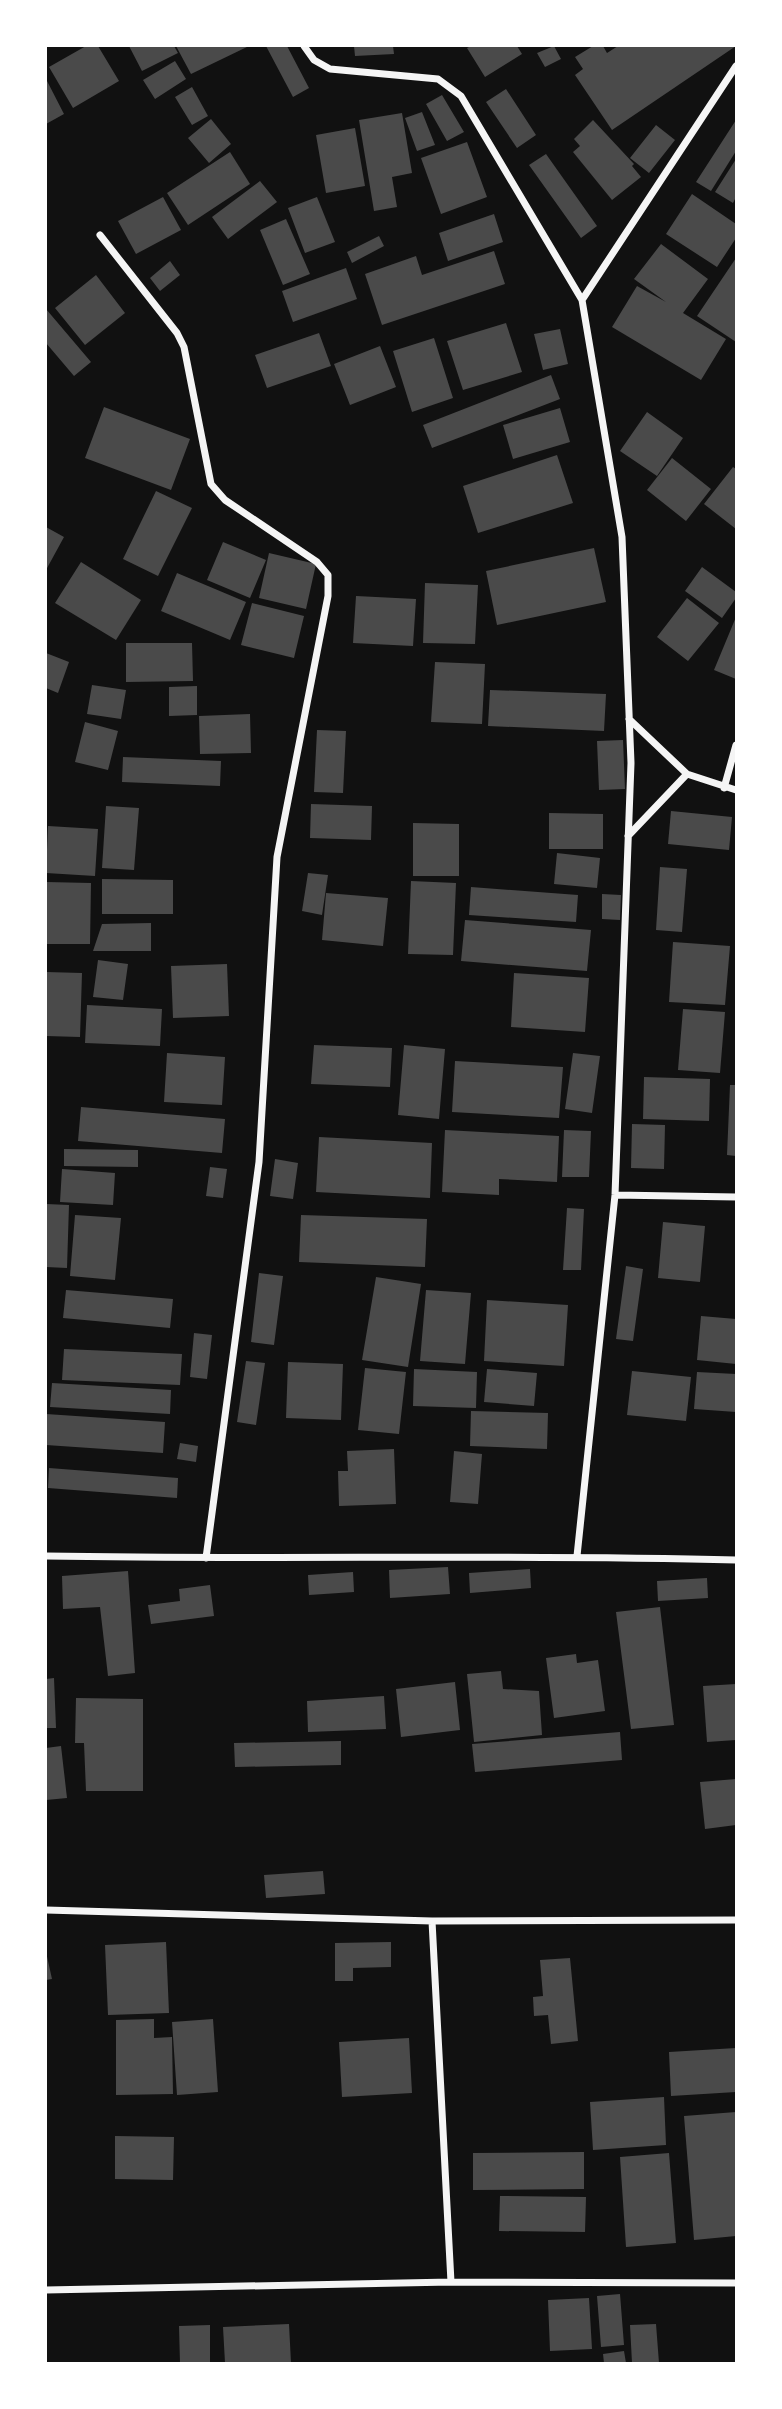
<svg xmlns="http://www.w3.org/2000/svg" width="782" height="2409" viewBox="0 0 782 2409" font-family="'Varela Round',sans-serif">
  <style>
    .building { fill: #4a4a4a }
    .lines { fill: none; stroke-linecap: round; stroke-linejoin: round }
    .minor { stroke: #f5f5f5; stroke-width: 7 }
  </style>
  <rect width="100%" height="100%" fill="#111"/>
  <path class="building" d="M86,46H98L119,81L73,108L49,67Z
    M129,46H174L178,53L142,71Z
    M176,46H249L191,74Z
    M266,46H287L309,88L293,97Z
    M354,46H393L394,54L355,56Z
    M471,46H517L522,54L485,77L467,48Z
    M554,46L561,59L545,67L537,53Z
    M593,46H603L607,53L618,46H736L612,130L575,75L583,69L575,57Z
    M175,61L186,79L155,99L143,80Z
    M46,79L64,114L46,124Z
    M192,87L208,116L192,125L175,97Z
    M506,89L536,135L517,148L486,102Z
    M442,95L464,132L447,141L426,104Z
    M422,112L435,145L417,151L405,118Z
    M402,113L412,173L392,177L397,207L374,211L359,120Z
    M211,119L231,144L209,163L188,138Z
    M593,120L634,164L632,166L641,177L612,200L573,152L580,146L574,139Z
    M736,120V151L711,191L696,182Z
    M656,125L675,140L649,173L630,158Z
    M355,128L365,186L326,193L316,135Z
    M467,142L487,197L441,214L421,158Z
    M230,152L250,184L188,225L167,193Z
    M546,154L597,226L581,238L529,165Z
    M736,159V197L733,203L715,192Z
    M260,181L277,202L228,239L212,217Z
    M692,194L736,224V238L717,267L666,234Z
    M163,197L181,230L136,254L118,221Z
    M317,197L335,242L305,253L288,208Z
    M494,214L503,242L448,261L439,233Z
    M286,219L310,274L283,285L260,230Z
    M379,236L384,246L352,263L347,252Z
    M661,244L708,279L683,313L726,339L701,380L612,327L637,286L666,302L634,279Z
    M494,251L505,284L382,325L365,274L416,256L422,275Z
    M736,258V342L697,316Z
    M170,261L180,275L160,291L150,278Z
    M346,268L357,299L293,322L282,291Z
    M96,275L125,313L85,345L55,308Z
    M46,309L91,362L74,376L46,343Z
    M506,323L522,372L463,390L447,341Z
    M560,329L568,364L543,370L534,334Z
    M319,333L331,366L267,388L255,355Z
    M434,338L453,398L412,412L393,351Z
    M380,346L396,387L350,405L334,364Z
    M551,375L560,399L432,448L423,425Z
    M104,407L190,439L171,490L85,458Z
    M560,408L570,442L513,459L503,425Z
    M647,412L683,438L657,476L620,451Z
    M557,455L573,503L478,533L463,486Z
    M672,458L711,489L686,521L647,490Z
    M733,467L736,469V529L704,504Z
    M156,491L192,508L158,576L123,559Z
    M46,527L64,537L46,570Z
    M223,542L266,560L250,598L207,580Z
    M594,548L606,602L497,625L486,571Z
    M269,553L316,564L306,609L259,598Z
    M81,562L141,600L116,640L55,603Z
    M702,567L736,592V598L722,618L685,591Z
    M177,573L246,602L230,640L161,611Z
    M425,583L478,585L475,644L423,643Z
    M356,596L416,599L413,646L353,643Z
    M687,598L719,623L688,661L657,637Z
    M252,603L304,616L294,658L241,645Z
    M736,617V679L714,670Z
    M126,643H192L193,681L126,682Z
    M46,653L69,662L58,693L46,688Z
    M435,662L485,664L482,724L431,722Z
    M92,685L126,690L121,719L87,714Z
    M197,686V715L169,716V687Z
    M490,690L606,694L604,731L488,726Z
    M250,714L251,753L200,754L199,716Z
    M85,722L118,731L108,770L75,762Z
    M317,730L346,731L343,793L314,792Z
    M623,740L625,789L599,790L597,741Z
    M123,757L221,761L220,786L122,782Z
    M311,804L372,806L371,840L310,838Z
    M106,806L139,808L134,870L102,868Z
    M671,811L732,817L729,850L668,844Z
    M549,813L603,814V849H549Z
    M413,823L459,824V876H413Z
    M48,826L98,829L95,876L46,873Z
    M557,853L600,858L597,888L554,884Z
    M660,867L687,869L682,932L656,930Z
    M308,873L328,875L322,915L302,911Z
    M102,879L173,880V914H102Z
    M411,881L456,883L453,955L408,954Z
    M46,882L91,883L90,944H46Z
    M471,887L578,895L576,922L469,915Z
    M326,893L388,898L383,946L322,940Z
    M602,894L621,895L620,920L602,919Z
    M465,920L591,930L587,971L461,961Z
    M151,923V951H93L102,924Z
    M673,942L730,946L725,1005L669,1002Z
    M98,960L128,964L123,1000L93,997Z
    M227,964L229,1016L173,1018L171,966Z
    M46,972L82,973L80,1037L46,1036Z
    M514,973L589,978L585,1032L511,1027Z
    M87,1005L162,1009L160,1046L85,1043Z
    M683,1009L725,1012L720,1073L678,1070Z
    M314,1045L392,1048L390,1087L311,1084Z
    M404,1045L445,1049L439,1119L398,1115Z
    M167,1053L225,1057L222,1105L164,1102Z
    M573,1053L600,1056L592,1113L565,1109Z
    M455,1061L563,1067L559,1118L452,1112Z
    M644,1077L710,1079L709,1121L643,1119Z
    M730,1085H736V1156L727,1155Z
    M81,1107L225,1119L222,1153L78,1141Z
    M632,1124L665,1125L664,1169L631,1168Z
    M445,1130L559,1136L557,1182L499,1179V1195L442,1192Z
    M564,1130L591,1131L589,1177H562Z
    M319,1137L432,1143L430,1198L316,1192Z
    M64,1149L138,1150V1167L64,1166Z
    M275,1159L298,1163L293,1199L270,1196Z
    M210,1167L227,1169L223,1198L206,1196Z
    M62,1169L115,1173L113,1205L60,1202Z
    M46,1204L69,1205L67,1268L46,1267Z
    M567,1208L584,1209L581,1270H563Z
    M75,1215L121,1218L115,1280L70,1276Z
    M301,1215L427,1219L425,1267L299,1262Z
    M663,1222L705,1226L700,1282L658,1278Z
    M626,1266L643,1269L633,1341L616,1339Z
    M259,1273L283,1276L274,1345L251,1342Z
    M376,1277L421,1284L408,1367L362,1360Z
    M66,1290L173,1299L170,1328L63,1318Z
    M426,1290L471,1293L465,1364L420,1361Z
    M487,1300L568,1305L564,1366L484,1361Z
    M701,1316L736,1319V1364L697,1360Z
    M194,1333L212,1335L207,1379L190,1377Z
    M64,1349L182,1354L180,1385L62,1380Z
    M246,1361L265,1363L256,1425L237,1422Z
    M288,1362L343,1364L341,1420L286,1418Z
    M365,1368L406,1372L399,1434L358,1430Z
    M414,1369L477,1372L476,1408L413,1406Z
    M487,1369L537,1373L534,1406L484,1402Z
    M632,1371L691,1377L686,1421L627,1415Z
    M697,1372L736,1374V1412L694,1409Z
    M52,1383L171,1390L170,1414L50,1407Z
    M471,1411L548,1413L547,1449L470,1446Z
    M46,1414L165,1422L163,1453L46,1445Z
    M180,1443L198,1446L196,1462L177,1459Z
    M394,1449L396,1504L339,1506L338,1471H348L347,1451Z
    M454,1451L482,1454L478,1504L450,1502Z
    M49,1468L178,1478L177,1498L48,1488Z
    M448,1567L450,1594L390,1598L389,1570Z
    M530,1569L531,1588L470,1593L469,1573Z
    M128,1571L135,1673L108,1676L100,1607L63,1609L62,1576Z
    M353,1572L354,1592L309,1595L308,1575Z
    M707,1578L708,1598L658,1601L657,1581Z
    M210,1585L214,1616L151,1624L148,1605L180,1601L179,1589Z
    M660,1607L674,1725L631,1729L616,1612Z
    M576,1654L577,1663L598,1660L605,1711L554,1718L546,1658Z
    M501,1671L503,1689L539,1691L542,1735L474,1742L467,1674Z
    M54,1678L56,1728H46V1679Z
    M455,1682L460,1730L401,1737L396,1689Z
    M736,1684V1740L707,1742L703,1686Z
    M384,1696L386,1729L308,1732L307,1701Z
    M76,1698L143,1699V1791H86L84,1743H75Z
    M620,1732L622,1760L475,1772L472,1744Z
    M341,1741V1765L235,1767L234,1743Z
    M61,1746L67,1798L46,1800V1748Z
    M736,1779V1825L705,1829L700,1782Z
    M323,1871L325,1894L266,1898L264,1875Z
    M166,1942L169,2013L108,2015L105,1945Z
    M391,1942V1967L353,1968V1981H335V1943Z
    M46,1952L52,1979L46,1980Z
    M570,1958L578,2041L551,2044L548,2015L534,2016L533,1997L543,1996L540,1960Z
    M154,2019V2038L172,2037L173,2094L116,2095V2020Z
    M213,2019L218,2092L177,2095L172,2022Z
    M409,2038L412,2093L342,2097L339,2042Z
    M736,2048V2092L671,2096L669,2052Z
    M664,2097L666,2145L593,2150L590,2102Z
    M736,2112V2236L694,2240L684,2116Z
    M115,2136L174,2137L173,2180L115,2179Z
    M584,2152V2189L473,2190V2153Z
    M669,2153L676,2243L626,2247L620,2157Z
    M500,2196L586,2197L585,2232L499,2231Z
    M620,2294L624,2345L601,2347L597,2296Z
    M589,2298L592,2349L550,2351L548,2300Z
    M289,2324L291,2363H225L223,2327Z
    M656,2324L659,2363H632L630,2325Z
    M210,2325V2363H180L179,2326Z
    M624,2351L626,2363H604L603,2354Z"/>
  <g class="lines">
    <path class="minor" d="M304,46L314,60L330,69L438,79L461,96L582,300L622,537L631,763L615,1195L577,1556
      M100,235L177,333L184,347L211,484L225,500L317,562L328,575V596L277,857L259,1162L206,1558
      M582,300L736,66
      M629,719L687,774L736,790
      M724,788L736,745
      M628,836L687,774
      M615,1195L736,1197
      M46,1556C276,1560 506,1554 736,1560
      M46,1910L432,1921L736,1920
      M432,1921L451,2282
      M46,2290L451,2282L736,2283"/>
  </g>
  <rect width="782" height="2409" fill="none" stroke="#ffffff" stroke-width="94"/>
</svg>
